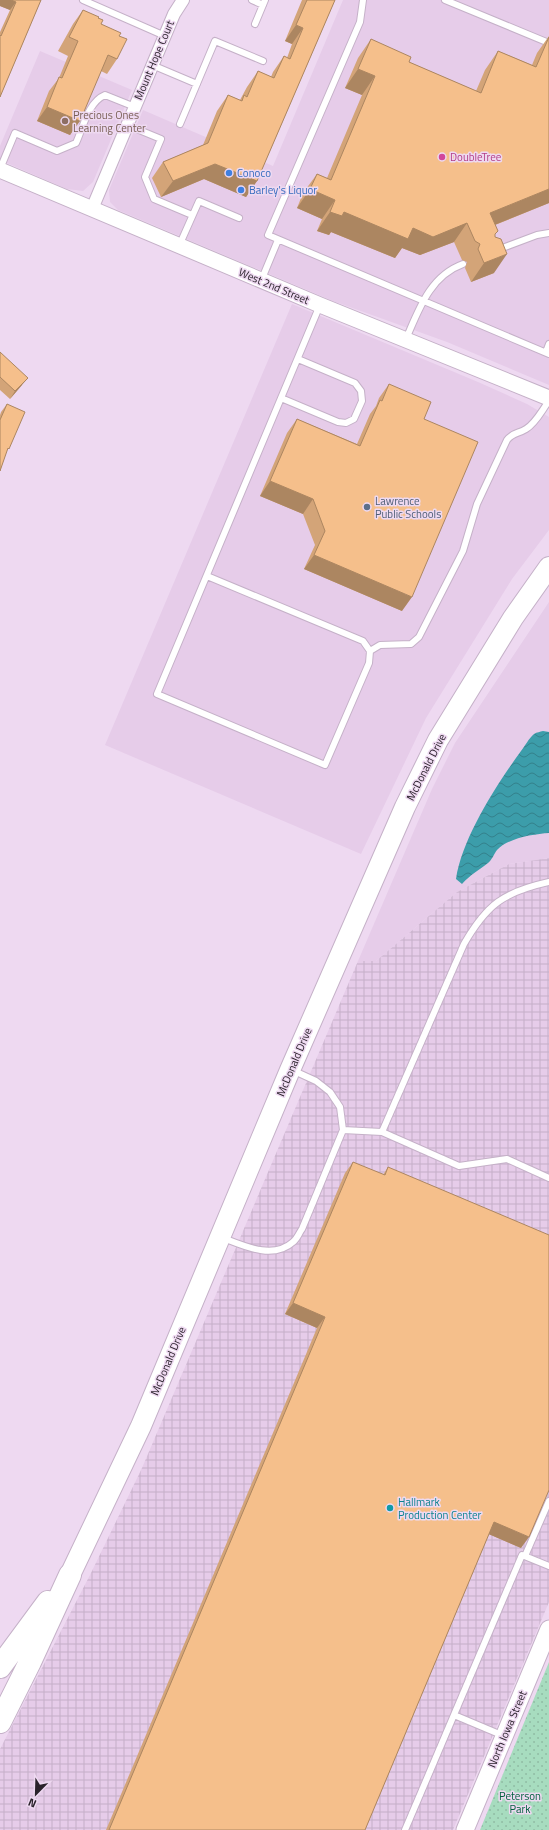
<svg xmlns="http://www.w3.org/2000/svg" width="549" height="1830" viewBox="0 0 549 1830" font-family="'Titillium Web',sans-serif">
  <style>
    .built { fill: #e6cce9 }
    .industrial { fill: url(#industrial-grid) }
    .grass { fill: url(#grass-dots) }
    .water { fill: url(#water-waves) }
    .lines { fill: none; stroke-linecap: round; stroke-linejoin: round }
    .service-casing { stroke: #c5b1c8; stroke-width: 8 }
    .minor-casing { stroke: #c5b1c8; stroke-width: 14 }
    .tertiary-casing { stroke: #c5b1c8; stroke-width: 17 }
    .secondary-casing { stroke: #c5b1c8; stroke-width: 19 }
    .trunk-casing { stroke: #c5b1c8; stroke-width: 22 }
    .motorway-casing { stroke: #c5b1c8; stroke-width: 24 }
    .service { stroke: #fff; stroke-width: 6 }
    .minor { stroke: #fff; stroke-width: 12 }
    .tertiary { stroke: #fff; stroke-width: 15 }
    .secondary { stroke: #fff; stroke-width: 17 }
    .trunk { stroke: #fff; stroke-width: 20 }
    .motorway { stroke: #fff; stroke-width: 22 }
    .wall { fill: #d3a478 }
    .shaded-wall { fill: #ac8661 }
    .building { fill: #f5bf8b; stroke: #ac8661 }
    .education-dot { fill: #8d6e63; stroke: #eed9f1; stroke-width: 1.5 }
    .hotel-dot { fill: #d1479c; stroke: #eed9f1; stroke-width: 1.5 }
    .shop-dot { fill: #3f7fe0; stroke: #eed9f1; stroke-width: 1.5 }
    .service-dot { fill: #5c6f8a; stroke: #eed9f1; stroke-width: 1.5 }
    .culture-dot { fill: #0f9aa8; stroke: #eed9f1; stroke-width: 1.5 }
    .labels { text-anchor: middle; stroke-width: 3; stroke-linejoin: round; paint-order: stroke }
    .street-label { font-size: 11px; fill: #2a222b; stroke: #eed9f1 }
    .education-label { font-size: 11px; fill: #785e54; stroke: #eed9f1; text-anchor: start }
    .hotel-label { font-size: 11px; fill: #b23c85; stroke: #eed9f1; text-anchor: start }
    .shop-label { font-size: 11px; fill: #366cbe; stroke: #eed9f1; text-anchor: start }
    .service-label { font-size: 11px; fill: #4e5e75; stroke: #eed9f1; text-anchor: start }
    .culture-label { font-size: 11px; fill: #0d838f; stroke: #eed9f1; text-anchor: start }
    .park-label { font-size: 11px; fill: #00603d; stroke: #eed9f1 }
  </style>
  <defs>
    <pattern id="industrial-grid" width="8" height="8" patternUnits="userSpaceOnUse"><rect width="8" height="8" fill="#e6cce9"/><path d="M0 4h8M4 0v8" fill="none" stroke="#c5afc8"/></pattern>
    <pattern id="grass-dots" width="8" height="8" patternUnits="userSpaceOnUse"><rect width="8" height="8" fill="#a7dcbf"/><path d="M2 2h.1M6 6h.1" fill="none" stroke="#90bca4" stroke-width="1.8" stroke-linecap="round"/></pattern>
    <pattern id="water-waves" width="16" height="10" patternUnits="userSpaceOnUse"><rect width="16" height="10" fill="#3c9daa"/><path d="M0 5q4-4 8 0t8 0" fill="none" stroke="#33808b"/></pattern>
  </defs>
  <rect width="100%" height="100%" fill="#eed9f1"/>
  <path class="built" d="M343,0H549V385L447,342L333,301L118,210L110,202L109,190L143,110L273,166Z
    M40,51L132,90L93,182L83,191L67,189L0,160V146Z
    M292,304L478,382L527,404L549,417V530L512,579L426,718L361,854L105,745Z
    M549,602V858L509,864L457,892L376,961H358L432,789L455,743Z"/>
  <path class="industrial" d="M549,858V1602L453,1830H0V1749L91,1573L142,1468L358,961H376L457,892L509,864Z"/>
  <path class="grass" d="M549,1662V1830H480Z"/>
  <path class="water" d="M543,731L549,732V833C534,834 508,838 497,850C494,854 492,860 488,863C478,871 471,874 462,884L456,879C462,838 497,784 521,751C525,746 529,738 534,734C537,732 540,732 543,731Z"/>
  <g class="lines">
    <g class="service-casing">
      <path id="service" d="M83,0L165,36
        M252,0L263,5
        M363,0L360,22L268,235L549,354
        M445,0L549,43
        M255,24L265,0
        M152,65L197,84
        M180,124L215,41L263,61
        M127,125L161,139L145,177L154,199L192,215
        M0,169L15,133L57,151L76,143C83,128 88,102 105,95L135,107
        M179,246L199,201L239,218
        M497,250L537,235L549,233
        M261,281L278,240
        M406,339C419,309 430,276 463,264
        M546,352L549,344
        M281,398L338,422L346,423L354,419L362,401L361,391L355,383L298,359
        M207,576L363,641L370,651L369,663L325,765L157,694L320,305
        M370,651L380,645L411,644L419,637L463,551L477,504L507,440C513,432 518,434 526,429C536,423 542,410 549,401
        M343,1130L382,1132L459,1166L507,1159L549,1178
        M382,1132L464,944C487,904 504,892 549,882
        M223,1238C244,1246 273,1260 293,1242C297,1239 299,1233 302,1229L343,1130L340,1107L330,1092L316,1081L292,1070
        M525,1556L549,1501
        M454,1715L504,1736
        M405,1830L522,1555L549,1566"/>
    </g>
    <g class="minor-casing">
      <path id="minor" d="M92,209L174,14L183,0"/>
    </g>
    <g class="tertiary-casing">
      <path id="tertiary" d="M0,170L320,305L549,398"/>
    </g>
    <g class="secondary-casing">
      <path id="secondary" d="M465,1830L549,1629"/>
    </g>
    <g class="trunk-casing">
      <path id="trunk" d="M70,1575L141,1426L290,1070L405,807L438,740L513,618L549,567"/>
    </g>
    <g class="motorway-casing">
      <path id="motorway" d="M0,1667L48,1602
        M0,1722L30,1662L70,1575"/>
    </g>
    <use href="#service" class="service"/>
    <use href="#minor" class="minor"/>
    <use href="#tertiary" class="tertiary"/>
    <use href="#secondary" class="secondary"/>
    <use href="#trunk" class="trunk"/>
    <use href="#motorway" class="motorway"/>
  </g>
  <path class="wall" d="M0,0H41L0,97V32L10,10L0,6Z
    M302,0H335L257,181L246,197L204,179L161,197L152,178L163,162L203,145L217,111L228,95L240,100L247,87L258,71L271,77L273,72L284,56L287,58L292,44L285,41Z
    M83,10L98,18L101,24L119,36L117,59L107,74L101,71L70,135L37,121L49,91L59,78L68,56L58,51L73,24Z
    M549,36V203L495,225L494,273L471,282L465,268L467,262L462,260L454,242L420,255L402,248L395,258L331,232L329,235L317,231L322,219L297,208L303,193L317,174L327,178L362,95L345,88L358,58L371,39L409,62L476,91L485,70L498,51L532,65L537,53Z
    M0,352L22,385L10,399L0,390Z
    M389,384L424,419L402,611L304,569L315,545L303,514L260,496L287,433L297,419L357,444L370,414L376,406L379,398Z
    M7,404L6,453L0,471V415L1,412Z
    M353,1162L383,1175L388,1167L521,1548L489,1534L365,1830H106L317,1328L285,1314L345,1173Z"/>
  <path class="shaded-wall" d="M0,0H11L16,2L10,10L0,6Z
    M296,25L303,28L292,44L285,41Z
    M358,69L375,76L362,95L345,88Z
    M47,107L80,121L70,135L37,121Z
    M215,164L257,181L246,197L204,179L161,197L173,181Z
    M310,189L335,200L322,219L297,208Z
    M549,189V203L477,232L490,213Z
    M330,212H344L413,228L467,223L454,242L420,255L402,248L395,258L331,232L329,235L317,231Z
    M507,254L494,273L471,282L484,263Z
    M28,378L10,399L15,391Z
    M270,481L313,499L303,514L260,496Z
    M314,555L412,597L402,611L304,569Z
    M293,1303L325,1317L317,1328L285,1314Z
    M494,1522L529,1537L521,1548L486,1533Z"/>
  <path class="building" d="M11,0H41L0,97V35L1,36L16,2Z
    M307,0H335L257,181L215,164L173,181L163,162L208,143L228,95L242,101L244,95L247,97L258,71L274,78L284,56L290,59L303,28L296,25Z
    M83,10L99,17L98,18L103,20L101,24L121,33L119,36L127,39L117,59L108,55L80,121L47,107L59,77L62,78L78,41L69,37Z
    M549,37V189L490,213L498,231L495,234V237L501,239L507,254L484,263L478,249L480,244L475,241L467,223L433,237L413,228L408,239L344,212L342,216L330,212L335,200L310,189L317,174L331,180L375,76L358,69L371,39L411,57L409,62L481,93L498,51L536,67Z
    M0,352L28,378L15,391L0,377Z
    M389,384L431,402L424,419L478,442L412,597L314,555L325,531L313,499L270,481L297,419L360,446L380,400L382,401Z
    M7,404L25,412L9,449L8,448L0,471V420Z
    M353,1162L385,1175L388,1167L549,1235V1490L529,1537L494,1522L365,1830H109L325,1317L293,1303Z"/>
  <circle class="education-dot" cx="65" cy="121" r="4"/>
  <circle class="hotel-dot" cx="442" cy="157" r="4"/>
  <g class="shop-dot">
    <circle cx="229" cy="173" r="4"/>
    <circle cx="241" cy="190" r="4"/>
  </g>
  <circle class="service-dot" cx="367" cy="507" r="4"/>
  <circle class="culture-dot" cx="390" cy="1508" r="4"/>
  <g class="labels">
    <g class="street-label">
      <text transform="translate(154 60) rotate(-67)" y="4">Mount Hope Court</text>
      <text transform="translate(274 286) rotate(23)" y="4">West 2nd Street</text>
      <text transform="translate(426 767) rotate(-63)" y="4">McDonald Drive</text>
      <text transform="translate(294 1062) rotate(-67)" y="4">McDonald Drive</text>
      <text transform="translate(168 1361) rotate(-67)" y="4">McDonald Drive</text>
      <text transform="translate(507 1729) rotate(-67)" y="4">North Iowa Street</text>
    </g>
    <g class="education-label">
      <text x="73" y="119">Precious Ones<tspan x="73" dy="13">Learning Center</tspan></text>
    </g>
    <g class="hotel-label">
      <text x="450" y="161">DoubleTree</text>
    </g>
    <g class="shop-label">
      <text x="237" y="177">Conoco</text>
      <text x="249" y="194">Barley's Liquor</text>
    </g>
    <g class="service-label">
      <text x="375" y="505">Lawrence<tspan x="375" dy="13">Public Schools</tspan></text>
    </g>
    <g class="culture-label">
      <text x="398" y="1506">Hallmark<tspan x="398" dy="13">Production Center</tspan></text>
    </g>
    <g class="park-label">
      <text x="520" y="1800">Peterson<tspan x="520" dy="13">Park</tspan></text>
    </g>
  </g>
  <g transform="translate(36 1794) rotate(203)" stroke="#eed9f1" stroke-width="3" paint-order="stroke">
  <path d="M0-3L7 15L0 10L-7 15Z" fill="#2a222b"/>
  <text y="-6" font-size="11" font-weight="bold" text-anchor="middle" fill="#2a222b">N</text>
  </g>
</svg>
